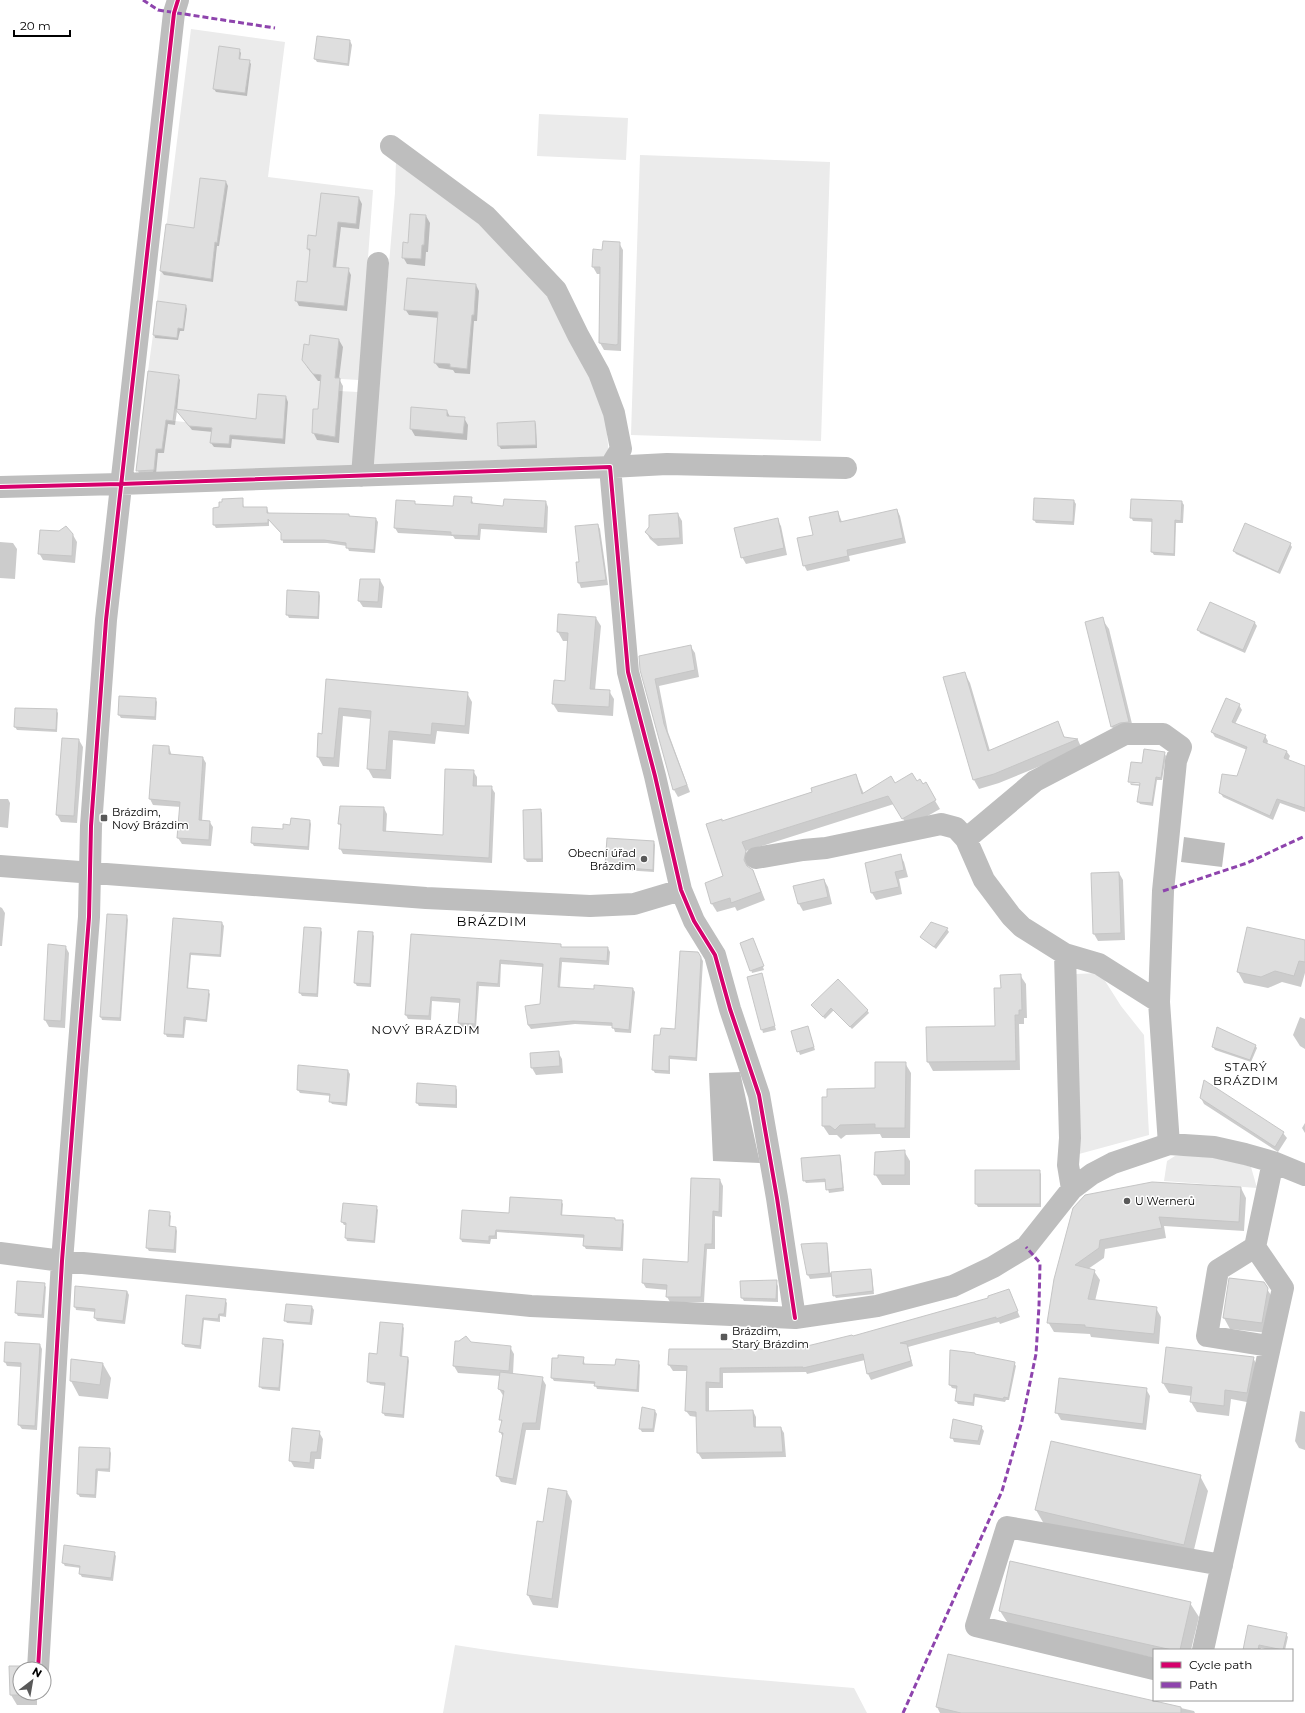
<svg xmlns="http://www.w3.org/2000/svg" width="1305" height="1713" viewBox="0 0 1305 1713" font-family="Montserrat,sans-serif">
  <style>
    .green { fill: #ebebeb }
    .water { fill: #bdbdbd }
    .shadow { fill: #0003 }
    .building { fill: #dedede; stroke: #c6c6c6 }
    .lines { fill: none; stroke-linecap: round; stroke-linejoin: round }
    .minor { stroke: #bebebe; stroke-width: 22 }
    .quiet { stroke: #8e44ad; stroke-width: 3; stroke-dasharray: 6 3; stroke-linecap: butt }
    .cycleway-casing { stroke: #fff; stroke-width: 6 }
    .cycleway { stroke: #d6006c; stroke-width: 4 }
    .poi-dot { fill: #595959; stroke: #fff; stroke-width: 1.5 }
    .labels { text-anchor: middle; stroke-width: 3; stroke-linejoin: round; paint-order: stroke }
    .poi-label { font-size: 11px; fill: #000; stroke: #fff; text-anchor: start }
    .neighbourhood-label { font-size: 12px; letter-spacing: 1px; fill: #000; stroke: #fff }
    .quarter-label { font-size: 13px; letter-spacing: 1px; fill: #000; stroke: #fff }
  </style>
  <rect width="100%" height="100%" fill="#fff"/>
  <path class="green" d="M191,29L285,42L268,177L373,190L359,380L341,379L339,391L358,392L353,467L153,473L156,449H162L166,420L212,425L211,443L228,444L232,416L175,409L178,375L148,371L153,335L177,338L178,328H183L186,305L157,301Z
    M539,114L628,118L626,160L537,156Z
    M640,155L830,162L821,441L631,435Z
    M396,160L477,222L549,295L574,336L605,412L609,456L372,465L395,193Z
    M1100,973L1121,1006L1144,1035L1149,1135L1079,1154L1076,974Z
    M1193,1155L1218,1156L1251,1167L1257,1188L1164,1181L1167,1161L1175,1156Z
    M455,1645C587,1666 720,1677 854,1688L867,1713H443Z"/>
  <path class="water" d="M1184,837L1225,843L1222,867L1181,862Z
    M740,1072L760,1163L713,1161L709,1073Z"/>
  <path class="shadow" d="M318,37L350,41L352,45L349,66L317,62L315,59Z
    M220,48L239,50L241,53L240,60L249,61L251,64L247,96L216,92L214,89Z
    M226,182L228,186L219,246H217L213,282L164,275L161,271L195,229Z
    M359,198L362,204L359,229L341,227L336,268L348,269L351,275L347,311L299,306L296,300L307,284L311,254L308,249L317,237Z
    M426,216L430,223L428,252H426L425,266L407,264L403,257Z
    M619,243L623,250L621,351L604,350L600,343L601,274H597L593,267L603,251Z
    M476,285L479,291L477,321H474L470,374L455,373L453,370L439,368L435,363L439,318L409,315L405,309Z
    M186,306L187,309L184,331H180L178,340L155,338L154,334Z
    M339,340L343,347L339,379L343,386L339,443L317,440L313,432L319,410L322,381H318L307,367L310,346Z
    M178,376L180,380L177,411L257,420L286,397L288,402L285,444L232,439L231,448L214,447L211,443L213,432L192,430L177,411L175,425L168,424L164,453H158L156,474L140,475L138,471Z
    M447,411L450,417L464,418L468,425L467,440L415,436L411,429Z
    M535,422L536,425L537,448L501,449L499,446L498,424Z
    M471,498L474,505L504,507L546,502L548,507L547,533L481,529L480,540L455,539L453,536L398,533L395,528L414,502L417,506L454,508Z
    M242,499L244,508H267L269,514L349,515L350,517L376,519L378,522L375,553L349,551L347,546L327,543H283L282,534L269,520V526L216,528L214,525L220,508Z
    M1074,501L1076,504L1074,525L1036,523L1034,520Z
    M1182,502L1184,505L1183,523H1176L1175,556L1154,555L1152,552L1153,522L1133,521L1131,517Z
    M897,510L900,516L906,543L849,556L850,561L807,571L804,565L814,536L838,512L842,522Z
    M678,514L682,521L683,544L658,546L650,539L646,532Z
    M777,519L781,526L787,555L746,564L742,557Z
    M598,525L600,529L608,585L581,588L579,583Z
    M73,535L77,542L75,563L43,560L39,553Z
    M0,542L13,543L17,549L15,579L0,578Z
    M1290,544L1292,547L1280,574L1236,554L1234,551Z
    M380,580L384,587L382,608L363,607L359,601Z
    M319,593L320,596L319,619L289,618L287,614Z
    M1211,603L1255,623L1257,626L1245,653L1200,633L1199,630Z
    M596,618L601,626L595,690L609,691L614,699L613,716L558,712L553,704L566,682L569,641H563L558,632Z
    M1102,619L1109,629L1134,732L1118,737L1112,727L1086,623Z
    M691,647L695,653L699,677L659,686L668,732L690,792L678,797L674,790L641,670Z
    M965,674L970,683L990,751L1057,723L1065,738L1078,740L1082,749L999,783L979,789L974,780Z
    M327,680L467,693L472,702L469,734L437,731L435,744L393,740L391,779L373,778L368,769L371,719L343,716L339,767L323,766L318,757L323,735Z
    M155,698L157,702L156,720L121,718L119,715Z
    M1239,705L1242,710L1235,724L1265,736L1268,741L1267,744L1287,752L1290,756L1288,761L1305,767V812L1280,803L1273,820L1223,797L1220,792L1237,777L1247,750L1215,737L1212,732Z
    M56,710L58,713L57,732L17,730L15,727Z
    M79,740L83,747L77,823L61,822L57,815Z
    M154,746L169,747L172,756L203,758L206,763L202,821H209L213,827L211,846L182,844L178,838L181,807L153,805L150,799Z
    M1145,750L1164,753L1166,756L1162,780H1157L1153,806L1140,804L1138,801L1141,786L1131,785L1130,783L1145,785V783L1129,781L1132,763L1143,764Z
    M473,771L477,777V787H491L495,793L492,863L343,854L340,848L341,827L339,823L384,808L387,814L386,832L444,836Z
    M856,775L864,794L895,784L917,782L923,785L925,784L940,809L908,827L894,804L746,851L750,861L748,868L752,871L757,880L765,900L737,911L735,907L717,912L712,904L724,876L722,822L813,792Z
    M0,799H8L10,803L8,828L0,827Z
    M540,810L542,813L543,862H527L525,859L524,811Z
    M310,821L311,824L309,850L254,846L252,843L291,826Z
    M654,842L655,845L654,872L607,869L606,866Z
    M900,855L904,862L908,877L899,879L902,894L876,900L872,893L866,864Z
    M1119,873L1123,880L1125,940L1098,941L1094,934Z
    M824,880L828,887L832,904L803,911L799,904L794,887Z
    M0,907L2,908L5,913L2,946H0Z
    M127,916L128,920L121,1021L102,1020L101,1017Z
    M174,920L222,923L224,926L221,957L191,955L188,989L208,991L210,994L207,1022L186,1020L184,1038L167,1037L165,1033Z
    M320,929L322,932L318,997L302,996L300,993Z
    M947,929L949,932L936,949L922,937Z
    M372,933L374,936L371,987L357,986L355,983Z
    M412,935L560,945L562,948H608L610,952L609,965L562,962L560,988L595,990L633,989L635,992L631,1033L615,1032L613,1026L575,1024L531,1029L528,1025L527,1007L541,1005L543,967L501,964L500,987L479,986L476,1028L462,1027L459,1023L460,1003L432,1001L431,1020L408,1019L406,1015Z
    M1305,941V973L1301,987L1282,982L1268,988L1244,983L1238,972Z
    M755,943L764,970L752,973L751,970Z
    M65,946L69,953L65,1028L49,1027L45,1020Z
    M698,953L703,961L697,1061L670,1059V1074L655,1073L653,1070L661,1036L676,1030Z
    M761,975L776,1030L763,1033L748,978Z
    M1020,975L1026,984L1027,1018H1024V1024H1019L1020,1070L933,1071L928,1062L996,1027L1002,989Z
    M812,1005L867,1010L869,1013L852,1029L834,1010L825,1019Z
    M1300,1017L1305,1019V1049L1300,1046L1293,1035Z
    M809,1030L815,1050L800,1055L792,1032Z
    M1255,1045L1257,1048L1251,1062L1215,1050L1213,1047Z
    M558,1052L562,1059L563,1073L536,1075L532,1068Z
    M905,1063L911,1073L910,1138H882L880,1134L846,1135L841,1139L837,1135H829L823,1126L876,1089Z
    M299,1066L348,1071L350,1074L347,1106L332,1104L330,1101L331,1096L300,1093L298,1090Z
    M418,1084L455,1086L457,1090V1108L419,1106L417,1103Z
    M1201,1098L1283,1133L1287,1138L1278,1152L1204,1104Z
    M1305,1123V1133L1302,1128Z
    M904,1151L910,1161V1185H882L875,1174Z
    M839,1156L841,1159L844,1191L829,1193L826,1182L806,1183L804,1180Z
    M1039,1171L1041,1174V1207H978L976,1204Z
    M720,1180L723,1186L722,1217L715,1216V1249H707L704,1302H670L667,1297L668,1290L646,1288L643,1283L689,1263Z
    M1241,1188L1246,1198L1244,1231L1164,1226L1166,1238L1105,1249L1104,1258L1088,1269L1094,1271L1100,1280L1095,1301L1156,1308L1161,1317L1159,1344L1091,1337L1090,1334L1054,1332L1048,1322L1074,1208Z
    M561,1201L563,1204L562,1217L614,1219L616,1221H622L624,1224L623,1251L586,1249L584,1246L585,1238L497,1232V1239H491L490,1244L462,1242L461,1239Z
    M376,1207L378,1210L375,1243L347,1241L346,1238L347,1225H344L342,1222Z
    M169,1213L171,1216L170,1227L176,1228L177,1231L176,1253L149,1251L147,1248Z
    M826,1244L828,1248L830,1273L870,1270L872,1273L874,1294L836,1298L834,1295L832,1277L810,1279L808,1275Z
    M1230,1279L1267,1289L1274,1300L1268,1333L1230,1329L1224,1318Z
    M18,1282L44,1284L46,1287L44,1318L18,1316L16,1313Z
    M776,1282L778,1286V1302L744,1301L742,1298Z
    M1008,1290L1020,1317L1000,1324L999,1322L908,1347L913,1366L871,1380L868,1374L865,1360L807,1374L806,1372L723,1373V1388H709V1412L753,1411L756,1417V1428H781L784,1433L786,1457L702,1459L698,1453L697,1417L690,1416L686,1411L687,1371H673L669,1365L795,1350L852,1337L990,1298Z
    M127,1291L129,1295L125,1324L97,1321L95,1318L96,1312L76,1310L75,1306Z
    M187,1296L225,1300L227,1303L226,1317L220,1316V1322L204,1320L201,1349L185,1347L183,1344Z
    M312,1307L314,1310L312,1325L287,1323L285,1320Z
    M402,1325L404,1328L402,1357H408L409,1361L404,1418L385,1416L383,1413L385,1386L370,1384L368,1381L378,1355Z
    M282,1340L284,1344L280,1391L262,1389L260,1386Z
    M470,1343L510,1347L514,1354L513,1374L542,1378L546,1385L540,1430H526L516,1485L501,1482L497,1475L503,1437L500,1432L502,1423L500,1419L504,1397L499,1389L500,1376L458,1373L454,1366Z
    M40,1345L42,1349L37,1430L22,1429L19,1425L21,1367L7,1366L5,1362Z
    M976,1356L1014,1363L1016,1366L1009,1400H1006L1005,1402L975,1397L974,1406L958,1404L956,1401L957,1389L952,1388L950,1385Z
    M583,1358L585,1365L616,1366L638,1362L640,1365L639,1392L597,1389L595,1384L554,1381L552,1378L553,1359Z
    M1253,1358L1259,1368L1252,1403L1231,1399L1229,1416L1197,1412L1191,1402L1192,1396L1169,1393L1163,1383Z
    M72,1360L103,1364L111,1378L108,1399L79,1396L71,1381Z
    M1146,1389L1150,1396L1146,1430L1061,1420L1057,1413Z
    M642,1409L655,1411L657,1414L654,1432H642L640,1429Z
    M1300,1411L1305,1412V1450L1299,1448L1295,1441Z
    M981,1427L984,1431L980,1445L954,1442L952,1437Z
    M319,1432L323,1439L321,1459H315L314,1469L294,1467L290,1460Z
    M109,1449L111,1453L110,1472L98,1471L96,1498L80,1497L78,1494Z
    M1200,1476L1208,1491L1192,1558L1044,1524L1036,1510Z
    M567,1492L572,1501L558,1608L533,1605L528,1595L544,1523Z
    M114,1553L116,1556L113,1581L82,1577L80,1574L81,1568L65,1566L63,1563Z
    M1190,1603L1199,1617L1191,1650H1154V1658L1009,1625L1000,1611Z
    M1286,1634L1288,1637L1285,1650H1269L1261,1648L1260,1650H1244Z
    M949,1655L1194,1711L1195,1713H940L937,1707Z
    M10,1667H25L26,1669H20V1693H37V1705H17L11,1695Z"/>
  <path class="building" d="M317,36L350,40L348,64L314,59Z
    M219,46L240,49L239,59L250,60L245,93L213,89Z
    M200,178L226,181L217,243L215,242L211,279L160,271L166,224L194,228Z
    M321,193L359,197L356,224L338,222L333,267L349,268L344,306L295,301L297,281L307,282L310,249H307L308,235L316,236Z
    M410,214L426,215L424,245H422L421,259L402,258L403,242L408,243Z
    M603,241L620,242L618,344L616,345L599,343L600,267H592L593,249L602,250Z
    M407,278L476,284L474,315H472L467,369L450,367V364L434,363L438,312L404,310Z
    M157,301L186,305L183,329L178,328L177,338L153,335Z
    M310,335L339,339L335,378H340L335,437L312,433L313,409H318L321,375L313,374L302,360L304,344L309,345Z
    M148,371L179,375L173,421L166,420L162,449H156L154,470L136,471Z
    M258,394L286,396L283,439L230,435L229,444L210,443L212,428L189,426L175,409L256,419Z
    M411,407L447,410V416L465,417L463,434L410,429Z
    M535,421L536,445L498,446L497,423Z
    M454,496L472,497L471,503L503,506L504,499L546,501L544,528L479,524L478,536L451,535V532L394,528L396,500L415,501V504L453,506Z
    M243,498V507H267V513L349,514V516L376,518L374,550L346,548V543L324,540H281V533L268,519V523L213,525V508L219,507V502H222V499Z
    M1034,498L1074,500L1073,522L1033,520Z
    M1131,499L1182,501L1181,521L1175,520L1174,554L1151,552L1152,519L1130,518Z
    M897,509L903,538L847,550L848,556L803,566L797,538L813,535L809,517L838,511L840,522Z
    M678,513L680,538L653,539L645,532L649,527V515Z
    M778,518L784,548L741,558L734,528Z
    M1245,523L1291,543L1278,572L1233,551Z
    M598,524L606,580L578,583L576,562H579L575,526Z
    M66,526L73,534L72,556L38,554L40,530L59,531Z
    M360,579H380L378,602L358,601Z
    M287,590L319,592L318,617L286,615Z
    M1210,602L1255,622L1243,650L1197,630Z
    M558,614L596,617L590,689L610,690L609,707L552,704L554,680L565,681L568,633L557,632Z
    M1103,617L1129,722L1120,723L1111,727L1085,622Z
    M691,645L695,670L655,679L664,724L687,785L673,790L640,670L639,656Z
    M965,672L988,751L1058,721L1064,737L1078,739L994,774L973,780L943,677Z
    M326,679L468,692L465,726L432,723L431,735L389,731L386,770L367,769L371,711L339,708L334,758L317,757L318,733L322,734Z
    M119,696L156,698L155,717L118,715Z
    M1226,698L1240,704L1232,722L1266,735L1263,742L1287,751L1284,758L1305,766V808L1277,799L1270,816L1219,793L1222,774L1237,776L1247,747L1211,732Z
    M15,708L57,709L56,730L14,727Z
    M62,738L79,739L74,816L56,815Z
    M153,745L169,746V754L203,757L199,820L210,821L209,840L177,838L180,802L149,799Z
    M1144,749L1165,752L1161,778L1156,777L1152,803L1137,802L1140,783L1128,782L1131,762L1142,763Z
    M445,769L474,770L473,786H492L489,858L339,849L341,824H338L340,806L384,807L383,831L443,835Z
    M912,773L917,781L920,779L923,784L926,782L936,800L902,819L888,796L742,842L746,851L744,860L747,866L753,870L761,892L731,903L730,898L711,904L705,883L723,876L706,824L722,819V821L812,792L811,788L856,774L862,794L891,776L895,783Z
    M541,809L542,859H524L523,810Z
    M291,818L310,820L308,847L251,843L252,827L283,829V824L290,825Z
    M607,838L654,841L653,870L605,866Z
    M901,854L904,870L895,872L899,887L871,893L865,863Z
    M1119,872L1121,933L1093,934L1091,873Z
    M824,879L828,897L798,904L793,886Z
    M107,914L127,915L120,1018L100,1017Z
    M173,918L222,922L220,955L190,953L187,988L209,990L206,1020L184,1017L183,1035L164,1034Z
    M931,922L948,928L934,947L920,937Z
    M304,927L321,928L317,994L299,993Z
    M1247,927L1305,940V962L1299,961L1294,976L1275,971L1261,977L1237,972Z
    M358,931L373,932L370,984L354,983Z
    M411,934L561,944V947H608L607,961L560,958L558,987L594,989V985L633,988L629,1030L612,1028V1023L573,1021L528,1025L525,1006L540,1004L543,964L500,960L498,984L477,982L475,1024L458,1023L460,999L431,997L429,1016L405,1015Z
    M753,938L764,966L750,971L740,943Z
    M48,944L66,946L61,1021L44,1020Z
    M680,951L698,952L701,957L696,1058L669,1056V1071L652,1070L654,1035H660L661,1028L675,1029Z
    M762,973L775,1026L761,1030L747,977Z
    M1021,974L1022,1010H1019V1015H1015L1016,1061L927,1062L926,1027L995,1026L994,988H1001L1000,975Z
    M838,979L868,1010L850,1027L831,1008L823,1017L811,1005Z
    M808,1026L814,1047L797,1052L791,1031Z
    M1217,1027L1256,1045L1250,1060L1212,1047Z
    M559,1051L560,1066L531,1068L530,1053Z
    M875,1062H906L905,1128H875V1124L840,1125L835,1130L830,1126H822V1097H827V1089L875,1088Z
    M298,1065L348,1070L346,1103L329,1102L330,1094L297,1090Z
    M1204,1080L1284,1132L1275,1147L1200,1098Z
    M417,1083L456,1086V1105L416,1103Z
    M905,1150V1175H874L875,1152Z
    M840,1155L843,1188L826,1190L825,1179L803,1181L801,1158Z
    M975,1170H1040V1204H975Z
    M691,1178L720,1179L719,1212L713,1211L712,1244H705L701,1297H666L667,1285L642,1283L643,1259L688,1262Z
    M1152,1182L1241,1187L1239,1222L1159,1217L1162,1228L1100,1240L1099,1248L1075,1265L1095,1270L1088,1299L1157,1307L1154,1334L1085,1327V1325L1047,1323L1054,1279L1073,1208L1085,1195Z
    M510,1197L562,1200L561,1215L615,1218V1220H623L621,1248L583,1246L584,1235L496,1230L495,1236H489V1241L460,1239L462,1210L509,1213Z
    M343,1203L377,1206L374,1241L345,1238L346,1223L341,1222Z
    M149,1210L170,1212L169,1226L176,1227L174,1250L146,1248Z
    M817,1243H827L829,1273L807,1275L801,1244Z
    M871,1269L873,1291L833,1296L831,1272Z
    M1229,1278L1264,1282L1268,1288L1262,1323L1223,1318Z
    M777,1280L776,1299L741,1298L740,1281Z
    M17,1281L45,1283L42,1315L15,1313Z
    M75,1286L127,1291L123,1321L94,1318L95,1309L74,1307Z
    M1009,1289L1018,1311L996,1319V1317L900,1343L907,1344L911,1361L867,1374L863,1354L803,1368V1367L720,1368V1383L706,1382V1411L753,1410L754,1427H781L783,1452L697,1453L696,1412L685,1411L687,1366L668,1365L669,1349H795L852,1335L853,1336L988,1298V1296Z
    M186,1295L226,1299L224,1314H219L218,1319L203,1318L200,1346L182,1344Z
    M286,1304L312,1306L310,1323L284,1321Z
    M380,1322L403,1324L400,1356L408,1357L403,1415L382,1413L385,1383L367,1382L369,1353L377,1354Z
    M466,1336L471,1342L511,1346L509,1371L453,1366L455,1341H459Z
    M263,1338L283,1340L279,1388L259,1387Z
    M5,1342L40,1344L35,1426L18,1425L21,1363L4,1362Z
    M1166,1347L1254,1357L1247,1393L1225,1390L1224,1406L1190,1402L1192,1387L1162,1383Z
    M950,1350L975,1353V1354L1015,1362L1008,1398L1004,1397L1003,1399L974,1394L973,1403L955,1401L957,1386L949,1385Z
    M558,1355L584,1357L583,1364L615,1365L616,1359L639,1361L637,1390L594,1386L595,1382L551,1378L552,1358H558Z
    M71,1359L103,1363L100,1385L70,1381Z
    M500,1372L543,1377L536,1423H523L513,1479L496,1476L503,1433L499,1432L502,1420H499L504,1391L498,1389Z
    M1059,1378L1147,1388L1143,1424L1055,1413Z
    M642,1407L655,1410L653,1429H639Z
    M953,1419L982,1426L978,1441L950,1438Z
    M292,1428L320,1431L317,1452H311L310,1463L289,1461Z
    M1051,1441L1201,1475L1184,1545L1035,1510Z
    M79,1447L110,1448L109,1469H96L95,1495L77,1494Z
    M548,1488L567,1491L552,1599L527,1595L537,1521L543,1522Z
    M64,1545L115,1552L111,1578L79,1574L80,1566L62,1563Z
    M1010,1561L1191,1602L1180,1650H1172L999,1611Z
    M1248,1625L1287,1633L1283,1650L1259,1645L1258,1650H1243Z
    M948,1654L1181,1707V1713H961L936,1707Z
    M9,1666H26V1669H20V1693H32V1695H10Z"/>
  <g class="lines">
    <path class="minor" d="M391,146L486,216L556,290L578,335L599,373L614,413L621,449L610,467L667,464L846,468
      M362,476L378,263
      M0,487L120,484L610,467L628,672L655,776L681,890L694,921L715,955L730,1009L759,1095L777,1198L795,1318
      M966,839L1035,781L1125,734H1163L1181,747L1176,761L1163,891L1159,1002L1169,1144
      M756,858L803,850L826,848L941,824L956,828L966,839L984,880L1011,916L1022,927L1065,954L1099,964L1159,1002
      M0,866L426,898L590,906L634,904L681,890
      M1065,954L1070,1138L1068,1165L1072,1189
      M1255,1247L1218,1270L1207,1336L1269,1346
      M0,1253L62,1261L531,1306L795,1318L877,1306L953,1286L993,1267L1026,1247L1072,1189L1092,1174L1113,1163L1169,1144L1214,1147L1245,1154L1273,1162L1305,1175
      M1203,1650L1283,1288L1255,1247L1273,1162
      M38,1669L62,1261L89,917L91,826L106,620L174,13L178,0
      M1154,1669L976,1626L1007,1527L1222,1565"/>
    <path class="quiet" d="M143,0L158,10L275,28
      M1163,891L1247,863L1305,836
      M903,1713L1002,1491L1022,1421L1036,1354L1039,1306L1040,1263L1026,1247"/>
    <g class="cycleway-casing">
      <path id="cycleway" d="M0,487L120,484L610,467L628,672L655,776L681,890L694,921L715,955L730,1009L759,1095L777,1198L795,1318
        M38,1669L62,1261L89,917L91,826L106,620L174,13L178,0"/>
    </g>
    <use href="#cycleway" class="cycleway"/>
  </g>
  <g class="poi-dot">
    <rect x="100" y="814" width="8" height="8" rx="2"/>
    <circle cx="644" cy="859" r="4"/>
    <circle cx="1127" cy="1201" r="4"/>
    <rect x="720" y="1333" width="8" height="8" rx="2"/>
  </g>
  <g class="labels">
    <g class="poi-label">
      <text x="112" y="816">Brázdim,<tspan x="112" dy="13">Nový Brázdim</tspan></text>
      <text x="636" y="857" text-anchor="end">Obecní úřad<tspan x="636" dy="13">Brázdim</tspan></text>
      <text x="1135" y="1205">U Wernerů</text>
      <text x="732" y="1335">Brázdim,<tspan x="732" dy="13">Starý Brázdim</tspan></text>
    </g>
    <g class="neighbourhood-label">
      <text x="426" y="1034">NOVÝ BRÁZDIM</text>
      <text x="1246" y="1071">STARÝ<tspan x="1246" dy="14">BRÁZDIM</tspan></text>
    </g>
    <g class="quarter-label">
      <text x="492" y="926">BRÁZDIM</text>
    </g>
  </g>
  <rect x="1153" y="1649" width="140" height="52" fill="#ffffff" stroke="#999999"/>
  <rect x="1161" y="1662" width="20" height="6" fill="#d6006c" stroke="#999999"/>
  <text x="1189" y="1669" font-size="12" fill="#000000">Cycle path</text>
  <rect x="1161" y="1682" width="20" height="6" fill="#8e44ad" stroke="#999999"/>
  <text x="1189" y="1689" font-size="12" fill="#000000">Path</text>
  <g transform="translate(32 1681) rotate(31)"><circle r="19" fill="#ffffff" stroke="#999999"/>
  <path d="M0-3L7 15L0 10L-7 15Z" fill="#595959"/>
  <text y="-6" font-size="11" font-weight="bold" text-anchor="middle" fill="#000000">N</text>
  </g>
  <path d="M14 30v6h56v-6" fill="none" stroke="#000000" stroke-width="2"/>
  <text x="20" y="30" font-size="12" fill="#000000" stroke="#ffffff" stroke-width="3" paint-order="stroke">20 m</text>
</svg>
